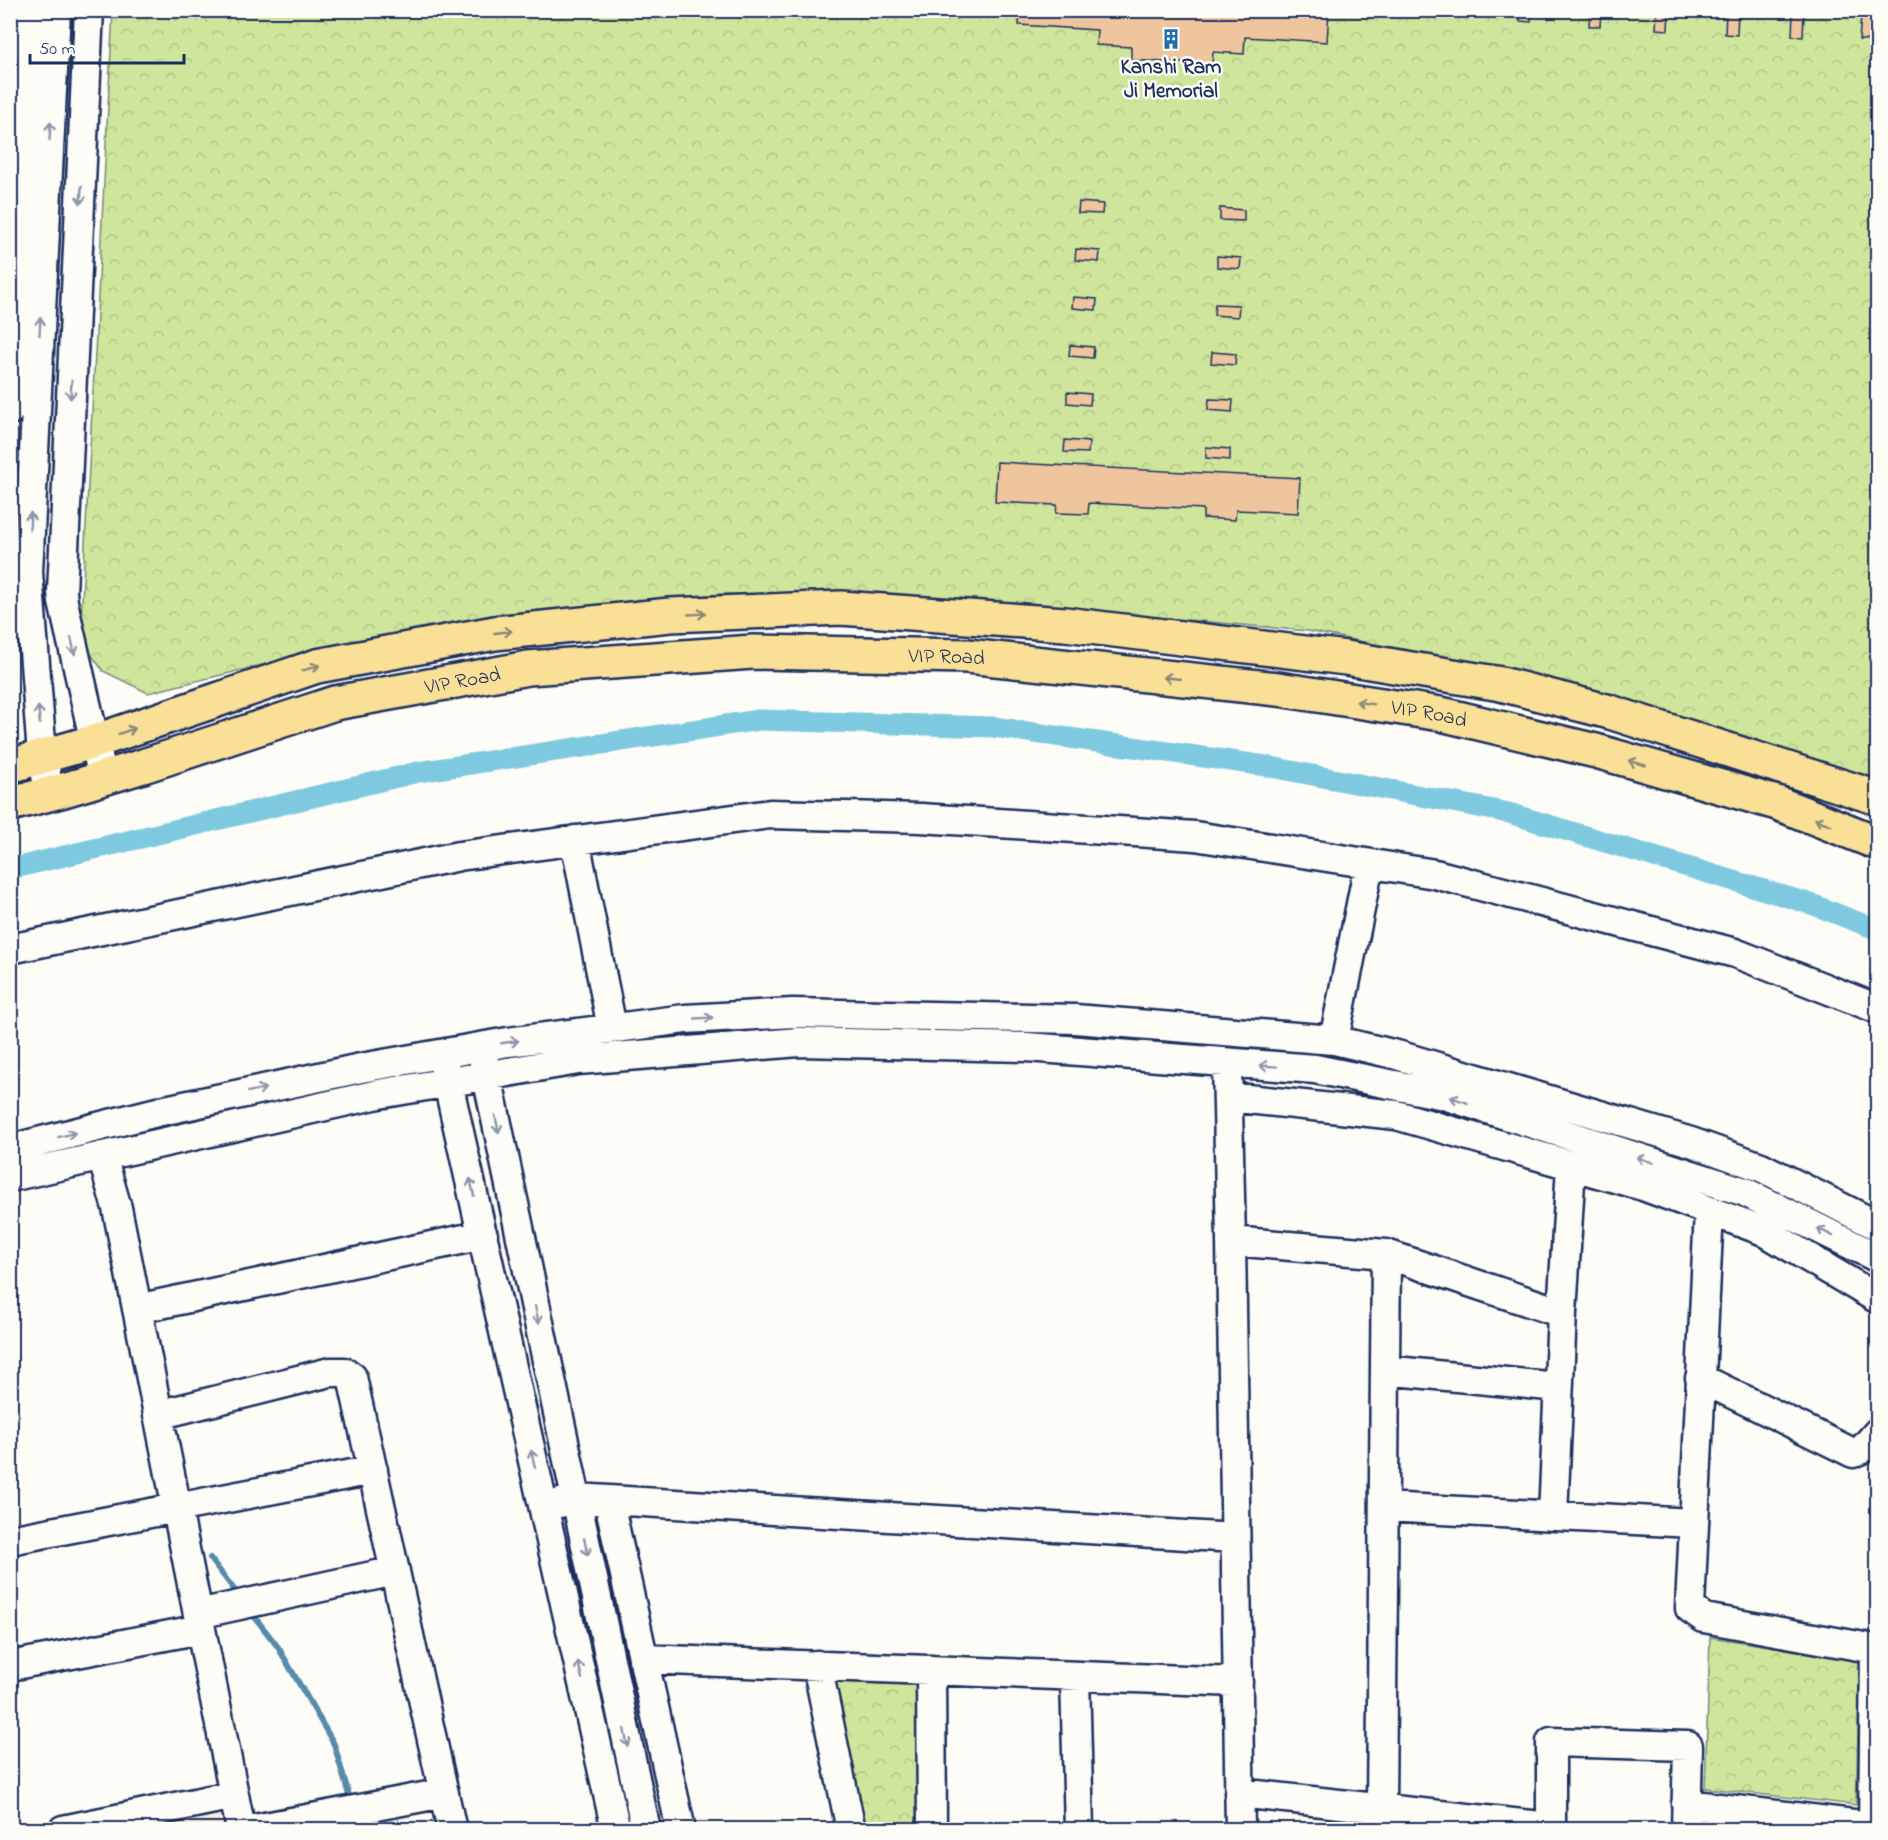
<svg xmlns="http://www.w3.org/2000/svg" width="1888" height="1840" viewBox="0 0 1888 1840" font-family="'Indie Flower',sans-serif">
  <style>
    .built { fill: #f9ecdc }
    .forest { fill: url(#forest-crowns); stroke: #748a7c; stroke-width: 1.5 }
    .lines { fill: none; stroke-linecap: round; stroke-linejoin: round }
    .stream { stroke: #578bac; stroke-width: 6 }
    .canal { stroke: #7fc9e0; stroke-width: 21 }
    .building { fill: #efc59e; stroke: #1b2f5e; stroke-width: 1.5 }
    .minor-casing { stroke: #1b2f5e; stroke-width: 33 }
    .major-casing { stroke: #1b2f5e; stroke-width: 38 }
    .minor { stroke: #fdfcf7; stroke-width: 28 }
    .major { stroke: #fadf96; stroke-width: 33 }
    .oneway { stroke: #8c96aa }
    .oneway2 { stroke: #8a877a }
    .labels { text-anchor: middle; stroke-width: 5; stroke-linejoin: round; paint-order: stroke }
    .poi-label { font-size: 21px; font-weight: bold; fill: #1b2f5e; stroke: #fdfcf7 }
    .street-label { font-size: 21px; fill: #1b2f5e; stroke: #fdfcf7 }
  </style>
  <defs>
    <pattern id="forest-crowns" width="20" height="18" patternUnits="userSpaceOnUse" patternTransform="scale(1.5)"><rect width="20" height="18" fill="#cee59b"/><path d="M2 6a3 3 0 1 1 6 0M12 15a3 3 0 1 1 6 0" fill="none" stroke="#b0c588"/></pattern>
  </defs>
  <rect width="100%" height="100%" fill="#fdfcf7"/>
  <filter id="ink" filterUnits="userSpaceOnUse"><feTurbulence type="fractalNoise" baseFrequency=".0167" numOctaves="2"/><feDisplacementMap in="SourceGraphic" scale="12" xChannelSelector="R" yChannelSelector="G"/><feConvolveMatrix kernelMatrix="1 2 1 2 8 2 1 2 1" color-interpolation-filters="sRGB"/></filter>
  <g filter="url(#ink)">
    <path class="built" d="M222,1808L226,1830H114Z"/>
    <path class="forest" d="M113,11H1877V780L1771,746L1502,669L1308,631L967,600L721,594L497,614L347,644L148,693L103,671L80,639Z
      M1710,1637L1860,1660L1856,1805L1705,1788Z
      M833,1682L917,1685L918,1829H866Z"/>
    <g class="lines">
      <path class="stream" d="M10,1409L12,1412
        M210,1558L239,1596
        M250,1611L278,1647L334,1744L351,1802
        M354,1818L357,1830"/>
      <path class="canal" d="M10,869L418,772L759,720L993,727L1266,766L1509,813L1814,905L1878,930"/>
    </g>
    <path class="building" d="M1020,10H1329L1327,42L1245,37L1244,54L1213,52L1212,65L1131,60V47L1096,45L1097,30L1019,25Z
      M1521,10H1532L1531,22L1520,21Z
      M1590,10H1601L1600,26H1589Z
      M1657,10H1669L1668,30L1656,29Z
      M1726,11H1738L1737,35L1725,34Z
      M1793,12L1804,13L1803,37L1792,36Z
      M1861,16L1872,17L1871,40H1859Z
      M1079,202L1103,204L1102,214L1078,213Z
      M1220,208L1244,210V221L1220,220Z
      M1076,249L1100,251L1099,262L1075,260Z
      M1217,256L1241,258L1240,269L1217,267Z
      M1073,297L1097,299L1096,310L1072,308Z
      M1215,304L1239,305L1238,317L1214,315Z
      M1070,345L1094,347L1093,358L1069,356Z
      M1212,352L1236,354L1235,365L1211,363Z
      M1067,392L1091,394L1090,405L1067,403Z
      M1209,399L1233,400L1232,412L1208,410Z
      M1065,440L1089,442L1088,453L1064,452Z
      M1206,447L1230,449V460L1206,458Z
      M997,462L1300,478L1298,513L1236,510L1235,520L1203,518V509L1089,503L1088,514L1056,513L1057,505L995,502Z"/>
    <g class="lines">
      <g class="minor-casing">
        <path id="minor" d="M89,10L62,592L63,602L103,778
          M10,410L32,10
          M49,794L41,742L28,572L56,10
          M575,840L612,1028
          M10,949L459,856L770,814L921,818L1195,836L1435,874L1735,953L1878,1009
          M1334,1040L1369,864
          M483,1057L646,1830
          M1227,1063L1231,1241L1240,1830
          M444,1065L616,1830
          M1229,1097L1396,1115L1643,1186L1764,1231L1878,1299
          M10,1149L161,1111L361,1068L508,1042L685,1019L793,1013L1075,1019L1334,1040L1397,1055L1691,1142L1761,1167L1878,1226
          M102,1156L117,1208L241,1830
          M10,1177L379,1094L578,1060L799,1042L1027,1047L1315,1069L1444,1095L1745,1192L1878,1258
          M1709,1211L1690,1608L1704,1618L1875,1649L1873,1830
          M1231,1241L1386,1254L1562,1313
          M137,1309L483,1235
          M1385,1370L1558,1387
          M1700,1378L1853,1453L1863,1449L1878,1432
          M158,1415L330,1372H345L352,1377L452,1830
          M609,1502L681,1830
          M560,1503L576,1498L1235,1538
          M1384,1507L1693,1523
          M1553,1516L1562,1313L1571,1166
          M10,1540L373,1470
          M198,1614L395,1571
          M643,1659L1238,1682
          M817,1665L851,1830
          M10,1666L201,1629
          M931,1670L932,1830
          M1075,1676L1079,1830
          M1239,1793L1551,1827
          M1686,1804L1878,1827
          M1381,1808L1386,1254
          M63,1830L234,1795
          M249,1830L444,1793
          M1551,1830V1742L1688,1746L1686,1830"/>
      </g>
      <g class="major-casing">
        <g id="major">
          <path d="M10,766L96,741L317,666L495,633L670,615L841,608L1065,624L1346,658L1501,684L1610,712L1878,798"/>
          <path id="s1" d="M10,804L64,790L143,766L335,703L528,668L753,652L967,656L1278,689L1441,714L1596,751L1777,803L1878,843"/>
        </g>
      </g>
      <use href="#minor" class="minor"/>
      <use href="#major" class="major"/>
    </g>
    <defs><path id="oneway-shaft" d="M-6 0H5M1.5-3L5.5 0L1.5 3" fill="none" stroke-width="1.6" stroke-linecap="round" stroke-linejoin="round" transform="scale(1.5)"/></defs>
    <g class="oneway">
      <use href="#oneway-shaft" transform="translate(50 131) rotate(-87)"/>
      <use href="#oneway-shaft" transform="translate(81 195) rotate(93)"/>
      <use href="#oneway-shaft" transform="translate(40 326) rotate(-87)"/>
      <use href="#oneway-shaft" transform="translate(71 390) rotate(93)"/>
      <use href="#oneway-shaft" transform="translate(30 521) rotate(-87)"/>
      <use href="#oneway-shaft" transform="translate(73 646) rotate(77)"/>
      <use href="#oneway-shaft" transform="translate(39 715) rotate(-95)"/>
      <use href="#oneway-shaft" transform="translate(704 1018) rotate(-3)"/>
      <use href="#oneway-shaft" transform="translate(510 1042) rotate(-8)"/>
      <use href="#oneway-shaft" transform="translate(1268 1066) rotate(-176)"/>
      <use href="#oneway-shaft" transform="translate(257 1090) rotate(-12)"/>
      <use href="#oneway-shaft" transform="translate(1459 1100) rotate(-162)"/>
      <use href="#oneway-shaft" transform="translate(497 1124) rotate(78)"/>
      <use href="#oneway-shaft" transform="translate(67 1135) rotate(-14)"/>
      <use href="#oneway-shaft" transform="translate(1645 1160) rotate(-162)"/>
      <use href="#oneway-shaft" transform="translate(472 1187) rotate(-103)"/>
      <use href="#oneway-shaft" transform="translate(1825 1232) rotate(-153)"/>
      <use href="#oneway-shaft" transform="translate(537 1315) rotate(78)"/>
      <use href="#oneway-shaft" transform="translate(533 1459) rotate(-103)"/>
      <use href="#oneway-shaft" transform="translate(586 1547) rotate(78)"/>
      <use href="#oneway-shaft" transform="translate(580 1670) rotate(-103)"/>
      <use href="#oneway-shaft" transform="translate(626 1738) rotate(78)"/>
    </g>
    <g class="oneway2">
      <use href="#oneway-shaft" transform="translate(697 614) rotate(-3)"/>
      <use href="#oneway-shaft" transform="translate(503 632) rotate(-6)"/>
      <use href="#oneway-shaft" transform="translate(311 668) rotate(-17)"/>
      <use href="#oneway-shaft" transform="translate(1172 678) rotate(-174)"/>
      <use href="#oneway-shaft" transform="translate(1365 703) rotate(-171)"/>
      <use href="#oneway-shaft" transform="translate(127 731) rotate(-19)"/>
      <use href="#oneway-shaft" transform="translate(1637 763) rotate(-164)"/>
      <use href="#oneway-shaft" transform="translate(1823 822) rotate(-158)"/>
    </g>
  </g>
  <defs>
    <g id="building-bare" transform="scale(1.62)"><path d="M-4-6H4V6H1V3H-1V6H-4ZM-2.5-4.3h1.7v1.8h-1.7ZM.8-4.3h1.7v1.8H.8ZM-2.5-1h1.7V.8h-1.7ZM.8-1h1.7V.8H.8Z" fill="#1f6fb2" stroke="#fdfcf7" stroke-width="2.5" paint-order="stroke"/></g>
  </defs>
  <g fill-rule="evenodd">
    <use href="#building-bare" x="1171" y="39"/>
  </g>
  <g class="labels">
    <g class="poi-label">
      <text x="1171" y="73">Kanshi Ram<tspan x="1171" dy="24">Ji Memorial</tspan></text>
    </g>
    <g class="street-label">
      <text dy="7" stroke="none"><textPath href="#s1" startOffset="956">VIP Road</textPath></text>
      <text dy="7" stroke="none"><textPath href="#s1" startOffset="470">VIP Road</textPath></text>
      <text dy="7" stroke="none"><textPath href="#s1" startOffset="1442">VIP Road</textPath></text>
    </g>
  </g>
  <rect width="1888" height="1840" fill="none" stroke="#fdfcf7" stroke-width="36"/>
  <rect x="18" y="18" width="1852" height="1804" fill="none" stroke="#1b2f5e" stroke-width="2" filter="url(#ink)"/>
  <path d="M30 54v9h154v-9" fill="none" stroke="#1b2f5e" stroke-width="3"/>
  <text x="39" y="54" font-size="18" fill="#1b2f5e" stroke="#fdfcf7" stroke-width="4.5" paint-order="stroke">50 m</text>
</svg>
